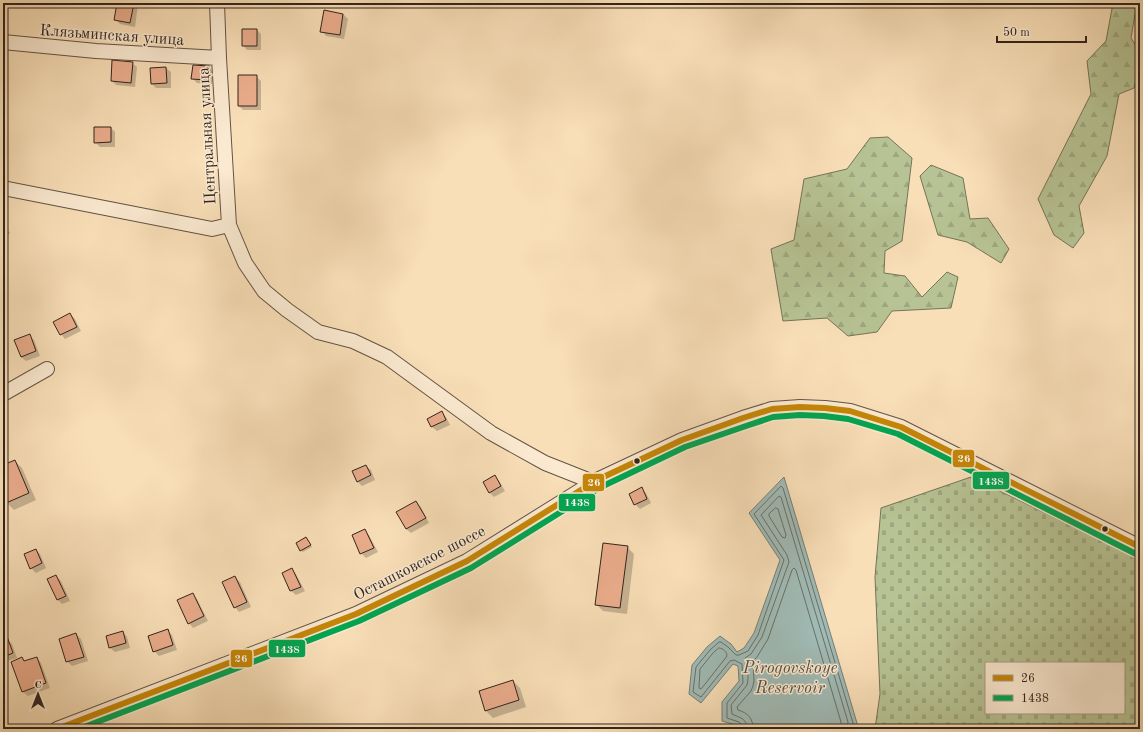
<svg xmlns="http://www.w3.org/2000/svg" width="1143" height="732" viewBox="0 0 1143 732" font-family="'Old Standard TT',serif">
  <style>
    .forest { fill: url(#forest-firs); stroke: #747458 }
    .cemetery { fill: url(#cemetery-stones); stroke: #747458; fill-rule: evenodd }
    .water { fill: #a0bbb6; stroke: #747f78 }
    .shadow { fill: #0003 }
    .lines { fill: none; stroke-linecap: round; stroke-linejoin: round }
    .shore { stroke: #697069; stroke-width: 1 }
    .building { fill: #ebad8d; stroke: #32241c }
    .minor-casing { stroke: #645343; stroke-width: 16 }
    .minor { stroke: #fbead1; stroke-width: 14 }
    .bus-1-casing { stroke: #fbead1; stroke-width: 9 }
    .bus-2-casing { stroke: #fbead1; stroke-width: 9 }
    .bus-1 { stroke: #c68607; stroke-width: 6 }
    .bus-2 { stroke: #00a651; stroke-width: 6 }
    .bus-dot { fill: #32241c; stroke: #fbead1; stroke-width: 1.5 }
    .labels { text-anchor: middle; stroke-width: 3; stroke-linejoin: round; paint-order: stroke }
    .street-label { font-size: 16px; fill: #32241c; stroke: #fbead1 }
    .water-label { font-size: 17px; font-style: italic; fill: #53514a; stroke: #fbead1 }
    .line-badge { stroke: #fbead1; stroke-width: 1.5 }
    .badge-label { font-size: 11px; text-anchor: middle; font-weight: bold; fill: #fff }
  </style>
  <defs>
    <pattern id="forest-firs" width="22" height="20" patternUnits="userSpaceOnUse"><rect width="22" height="20" fill="#b7c394"/><path d="M5 1l3.5 6h-7zM16 11l3.5 6h-7z" fill="#9ea77f"/></pattern>
    <pattern id="cemetery-stones" width="16" height="16" patternUnits="userSpaceOnUse"><rect width="16" height="16" fill="#b7c394"/><path d="M2 7V4a2 2 0 0 1 4 0v3zM10 15v-3a2 2 0 0 1 4 0v3z" fill="#9ea77f"/></pattern>
  </defs>
  <rect width="100%" height="100%" fill="#f9dfb8"/>
  <filter id="stains"><feTurbulence type="fractalNoise" baseFrequency=".005" numOctaves="4"/><feColorMatrix values="0 0 0 0 .2 0 0 0 0 .09 0 0 0 0 .02 0 0 0 .5 -.17"/></filter>
  <radialGradient id="worn" r=".72"><stop offset=".6" stop-color="#630" stop-opacity="0"/><stop offset="1" stop-color="#630" stop-opacity=".3"/></radialGradient>
  <path class="forest" d="M1113,3H1140V10L1135,14L1131,38L1140,52V64L1134,88L1119,94L1107,156L1079,206L1084,233L1073,248L1054,235L1038,199L1091,94L1087,61L1106,41Z
    M888,137L912,158L902,241L885,251L884,273L905,276L922,297L947,272L958,277L951,308L892,311L877,332L848,336L827,318L783,321L771,249L794,240L804,179L847,169L870,138Z
    M931,165L963,178L970,219L988,218L1009,249L1001,263L967,242L938,235L920,176Z"/>
  <path class="cemetery" d="M971,477L1140,559V729H875L880,694L875,577L881,508ZM986,663H1124V713H986Z"/>
  <path class="water" d="M784,477L857,723L855,729H736L739,726L722,721V702L739,681L738,666L733,664L701,703L689,694L692,665L707,647L720,636L731,644L737,652L744,648L754,633L780,560L749,513Z"/>
  <path class="shadow" d="M118,3H137L138,4L135,27L120,24L116,20Z
    M325,12L343,14L348,19L344,39L326,36L322,31Z
    M257,30L261,34V50H247L243,45Z
    M132,63L137,67L135,87L116,85L112,81Z
    M209,67L213,72L212,84L197,83L192,78Z
    M166,68L171,72V88H156L152,84L151,69Z
    M256,76L261,81V110H243L239,106Z
    M111,128L115,132V147H100L95,142Z
    M3,224L10,233L3,239Z
    M70,314L75,319L81,331L65,339L61,334Z
    M30,336L34,340L40,356L26,361L21,357Z
    M441,412L446,417L450,425L437,431L432,427L428,419Z
    M15,461L22,468L36,500L14,510L7,503L3,494V466Z
    M366,466L371,470L375,480L362,486L357,481Z
    M495,476L499,481L505,491L494,497L490,493Z
    M642,489L646,493L651,503L640,509L635,504Z
    M416,502L421,507L429,523L411,533L406,529Z
    M365,530L369,535L378,552L366,558L361,553Z
    M306,538L312,547L303,552L301,550Z
    M627,547L634,554L627,614L603,611L596,604Z
    M36,550L40,554L46,568L36,573L31,568Z
    M292,569L296,574L305,591L296,595L291,591L283,573Z
    M56,576L61,581L70,601L62,604L58,600Z
    M235,577L240,582L251,607L239,612L235,607Z
    M192,594L197,599L208,621L193,628L189,623Z
    M168,631L172,635L177,650L159,656L154,651Z
    M123,632L127,637L130,648L115,652L110,648Z
    M76,634L81,639L88,661L72,666L67,661Z
    M8,640L12,644L17,658L7,661L3,657V642Z
    M37,658L41,663L50,688L28,696L23,692L12,662L22,659L25,662Z
    M513,681L520,688L526,707L493,718L486,711Z"/>
  <g class="lines">
    <path class="shore" d="M776,508L778,509L786,535L785,538L782,537L769,516V514Z
      M719,648C723,648 727,652 727,656L702,688L700,689L699,687L700,669L713,653Z
      M741,729L742,725L739,722L727,718V703L743,683L742,664L734,660L730,661L701,697L693,692L696,667L710,650L719,642H721L728,647L736,655H739L748,651L758,635L784,560L754,514L781,486L783,488L853,723L852,729
      M747,729C747,718 740,718 732,714L731,705L747,685C749,677 748,666 745,658L751,654L762,637L789,562L787,555L761,515L779,496L781,497L848,722L847,729
      M753,729C753,718 748,713 738,710L737,707L751,691L753,686L754,681L753,661L757,657L768,639L792,570L794,568L796,570L841,722V729"/>
  </g>
  <path class="building" d="M117,3H134L130,23L114,20Z
    M324,10L343,14L340,35L320,32Z
    M242,29H257V46H242Z
    M112,60L133,62L131,83L111,81Z
    M193,65L209,66L208,80L191,79Z
    M166,67L167,83L151,84L150,68Z
    M238,75H257V106H238Z
    M94,127H111V142L94,143Z
    M70,313L77,327L60,335L53,322Z
    M30,334L36,351L21,357L14,340Z
    M442,411L446,420L431,427L427,419Z
    M15,460L29,493L6,503L3,497V465Z
    M366,465L371,475L357,482L352,471Z
    M495,475L501,486L489,493L483,482Z
    M642,487L647,499L634,505L629,494Z
    M416,501L426,518L406,529L396,512Z
    M365,529L374,548L360,554L352,535Z
    M306,537L311,545L300,551L296,543Z
    M603,543L628,546L620,608L595,605Z
    M36,549L42,563L30,569L24,554Z
    M292,568L301,587L290,591L282,573Z
    M56,575L66,596L57,600L47,579Z
    M235,576L247,602L234,608L222,582Z
    M193,593L204,616L188,624L177,600Z
    M4,628L13,653L3,657V629Z
    M168,629L173,645L153,652L148,636Z
    M123,631L126,643L109,648L106,636Z
    M76,633L84,657L66,662L59,639Z
    M22,657L24,661L37,657L46,683L22,692L11,662Z
    M513,680L519,700L485,711L479,691Z"/>
  <g class="lines">
    <g class="minor-casing">
      <path id="minor" d="M217,3L219,58L229,225L245,263L264,291L287,310L318,332L353,341L387,357L491,433L545,463L593,482
        M3,42L96,51L219,58
        M3,188L212,229L229,225
        M3,394L47,369
        M57,729L356,614L467,561L597,480L682,440L743,418L772,409L800,407L825,408L850,411L901,427L1140,547"/>
    </g>
    <use href="#minor" class="minor"/>
    <g class="bus-1-casing">
      <path id="bus-1" d="M57,729L356,614L467,561L597,480L682,440L743,418L772,409L800,407L825,408L850,411L901,427L1140,547"/>
    </g>
    <g class="bus-2-casing">
      <path id="bus-2" d="M79,729L359,621L471,568L601,487L685,447L746,426L773,417L800,415L824,416L848,419L898,434L1136,554"/>
    </g>
    <use href="#bus-1" class="bus-1"/>
    <use href="#bus-2" class="bus-2"/>
  </g>
  <g class="bus-dot">
    <circle cx="637" cy="461" r="3.5"/>
    <circle cx="1105" cy="529" r="3.5"/>
  </g>
  <g class="labels">
    <g class="street-label">
      <text transform="translate(112 34) rotate(4)" y="6">Клязьминская улица</text>
      <text transform="translate(206 136) rotate(-93)" y="6">Центральная улица</text>
      <text transform="translate(419 562) rotate(-27)" y="6">Осташковское шоссе</text>
    </g>
    <g class="water-label">
      <text x="790" y="673">Pirogovskoye<tspan x="790" dy="20">Reservoir</tspan></text>
    </g>
  </g>
  <g class="line-badge">
    <rect x="952" y="449" width="23" height="19" rx="4" fill="#c68607"/>
    <rect x="972" y="471" width="38" height="19" rx="4" fill="#00a651"/>
    <rect x="582" y="473" width="23" height="19" rx="4" fill="#c68607"/>
    <rect x="558" y="493" width="38" height="19" rx="4" fill="#00a651"/>
    <rect x="268" y="639" width="38" height="19" rx="4" fill="#00a651"/>
    <rect x="230" y="649" width="23" height="19" rx="4" fill="#c68607"/>
  </g>
  <g class="badge-label">
    <text x="964" y="462">26</text>
    <text x="991" y="485">1438</text>
    <text x="594" y="486">26</text>
    <text x="577" y="506">1438</text>
    <text x="287" y="653">1438</text>
    <text x="241" y="662">26</text>
  </g>
  <rect width="1143" height="732" fill="none" stroke="#f9dfb8" stroke-width="16"/>
  <rect x="4" y="4" width="1135" height="724" fill="none" stroke="#32241c" stroke-width="2"/>
  <rect x="8" y="8" width="1127" height="716" fill="none" stroke="#32241c"/>
  <rect x="985" y="662" width="140" height="52" fill="#fbead1" stroke="#ab9b89"/>
  <rect x="993" y="675" width="20" height="6" fill="#c68607" stroke="#ab9b89"/>
  <text x="1021" y="682" font-size="12" fill="#32241c">26</text>
  <rect x="993" y="695" width="20" height="6" fill="#00a651" stroke="#ab9b89"/>
  <text x="1021" y="702" font-size="12" fill="#32241c">1438</text>
  <g transform="translate(38 694)" stroke="#fbead1" stroke-width="3" paint-order="stroke">
  <path d="M0-3L7 15L0 10L-7 15Z" fill="#32241c"/>
  <text y="-6" font-size="11" font-weight="bold" text-anchor="middle" fill="#32241c">С</text>
  </g>
  <path d="M997 36v6h89v-6" fill="none" stroke="#32241c" stroke-width="2"/>
  <text x="1003" y="36" font-size="12" fill="#32241c" stroke="#fbead1" stroke-width="3" paint-order="stroke">50 m</text>
  <rect width="100%" height="100%" filter="url(#stains)"/>
  <rect width="100%" height="100%" fill="url(#worn)"/>
</svg>
